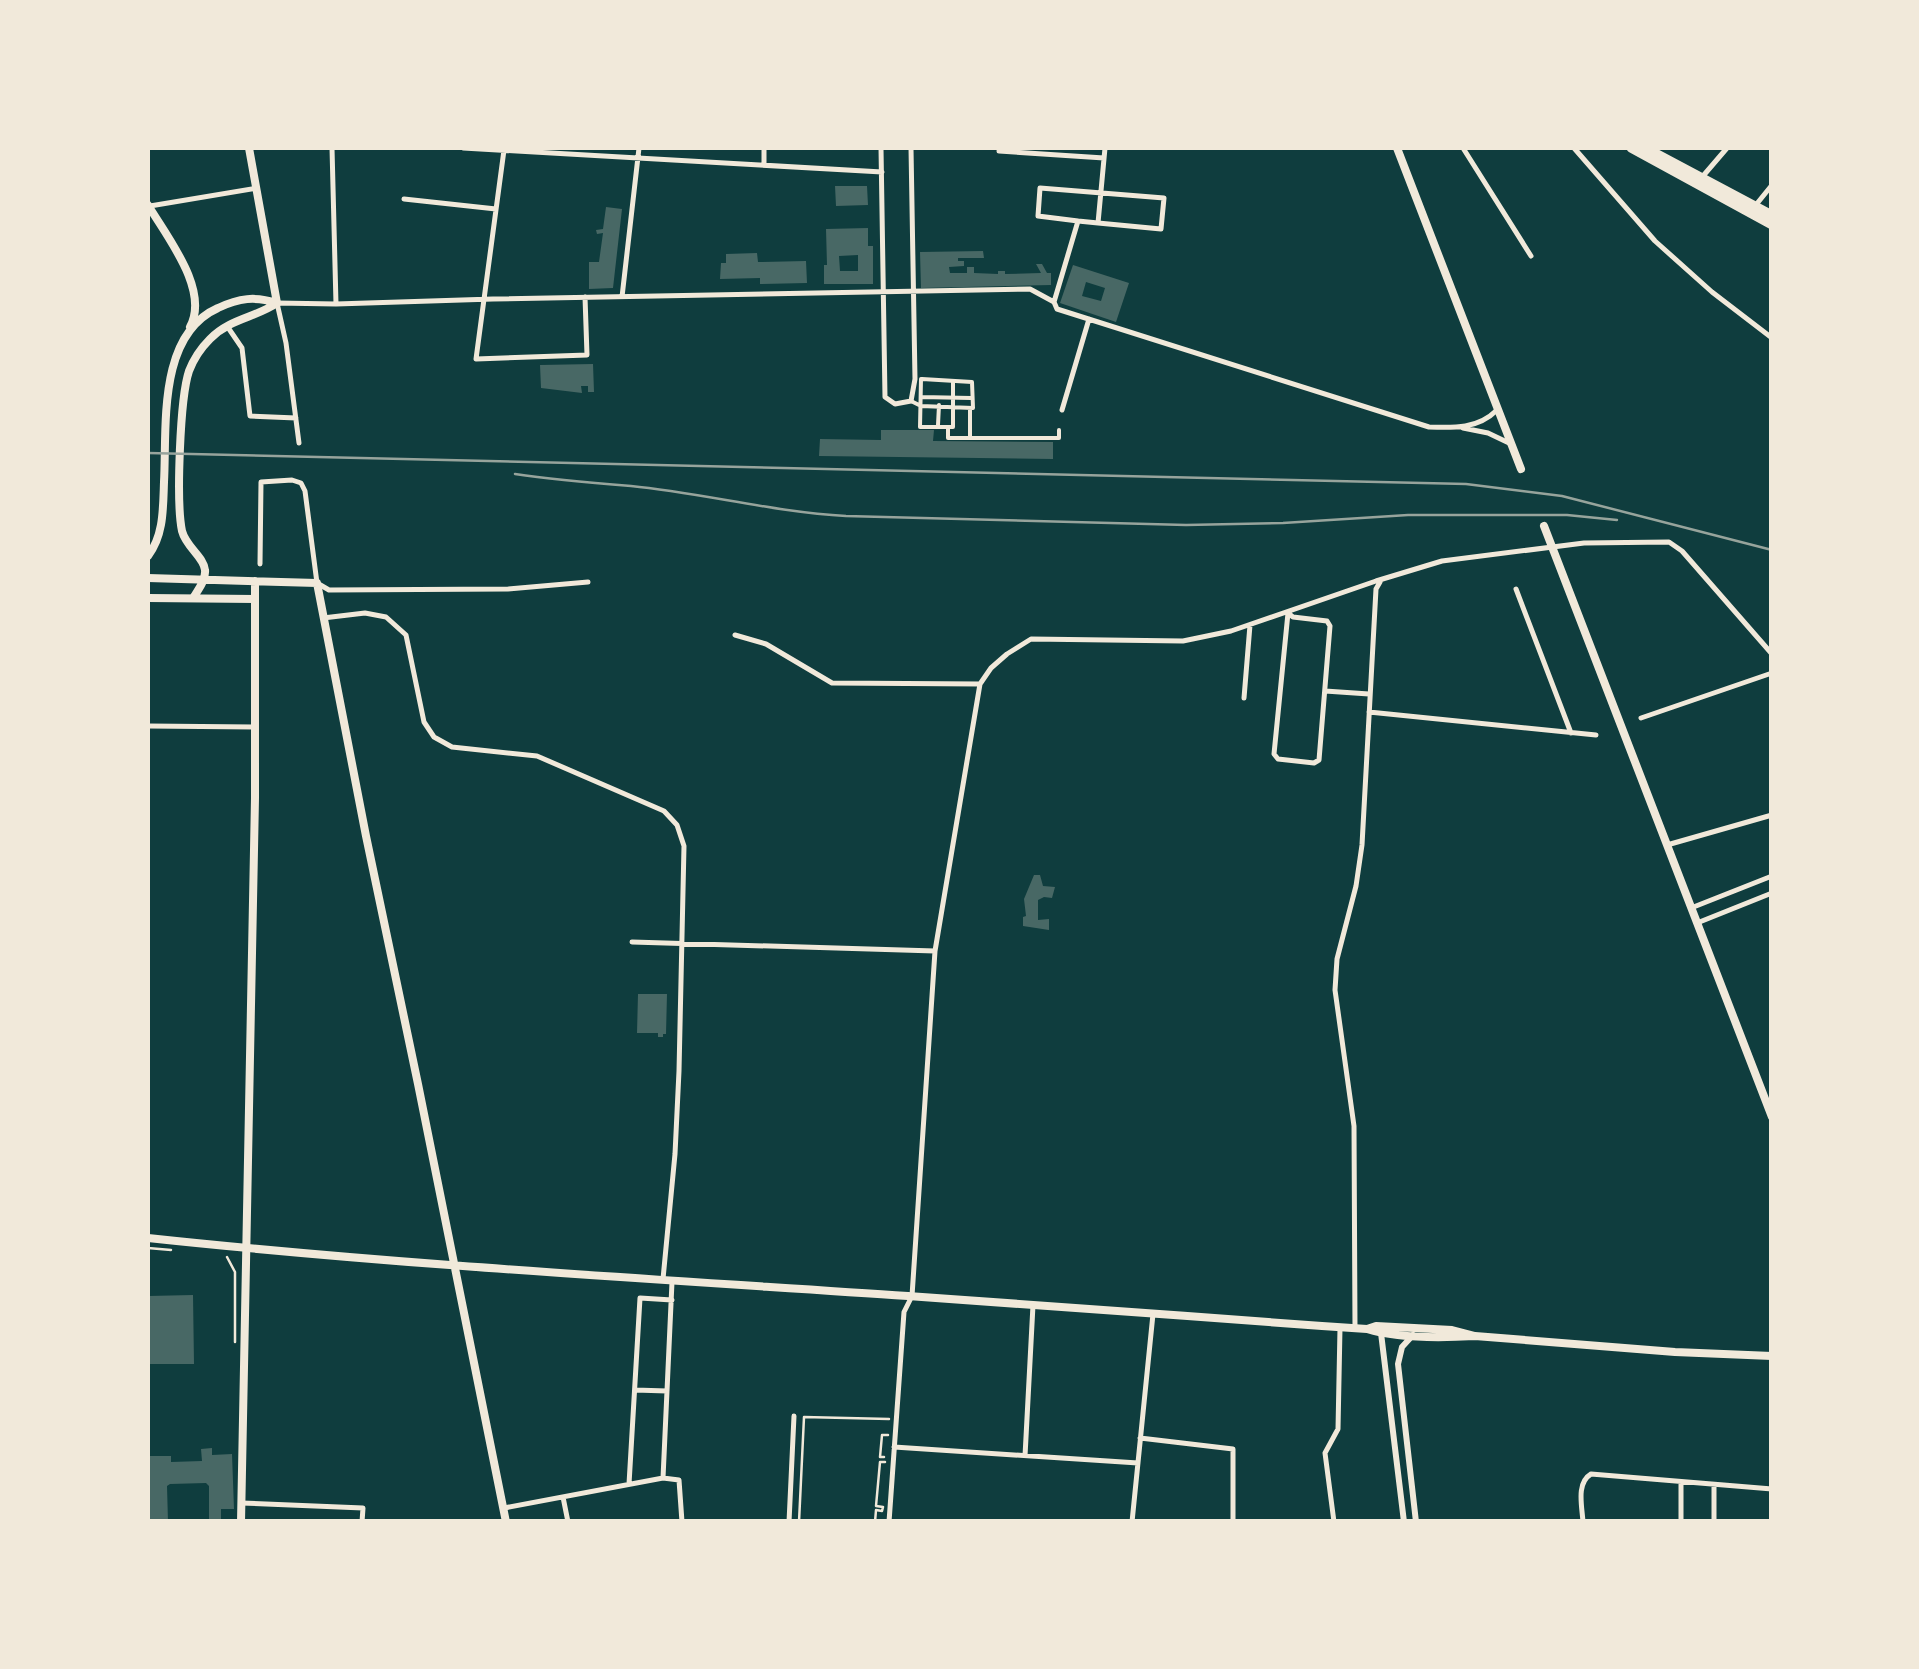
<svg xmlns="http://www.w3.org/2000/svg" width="1919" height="1669" viewBox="0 0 1919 1669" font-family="Roboto,sans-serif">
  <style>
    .building { fill: #486865; fill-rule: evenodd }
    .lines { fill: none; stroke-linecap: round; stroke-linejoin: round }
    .path { stroke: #f1e9da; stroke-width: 2.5 }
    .pedestrian { stroke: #f1e9da; stroke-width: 4 }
    .minor { stroke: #f1e9da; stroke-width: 5 }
    .tertiary { stroke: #f1e9da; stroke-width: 6 }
    .secondary { stroke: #f1e9da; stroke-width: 8 }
    .primary { stroke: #f1e9da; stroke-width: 9 }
    .rail { stroke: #97a49c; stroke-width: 2.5 }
  </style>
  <rect width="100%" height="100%" fill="#0f3d3e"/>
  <path class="building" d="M835,186H867L868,205L836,206Z
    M606,207L622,209L613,288L589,289V262H599L603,233L597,234L596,230L603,229Z
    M868,228V246H873V284H824V265H827L826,229ZM858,255V271H840L839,256Z
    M983,251L984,258H958V261H964V266L949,267L950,273H967V267H974V273L998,274V271H1005V274L1041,273L1036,264H1042L1047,273H1051V285L921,288L920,252Z
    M757,253L758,262L806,261L807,283L760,284V278L720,279L721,263H726V254Z
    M1073,265L1129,283L1116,322L1060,303ZM1086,282L1105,288L1101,301L1082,296Z
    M593,364L594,392H588V386H581L582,393L541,388L540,365Z
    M881,430H934L933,441L1053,442V459L819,456L820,439L881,440Z
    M1034,875H1040L1043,886L1055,887L1052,898L1044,897L1038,900V920L1049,919V930L1023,926V917L1026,916L1024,899Z
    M638,994H667L666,1034H663V1037H658V1033H637Z
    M193,1295L194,1364H148V1296Z
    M212,1448V1455L232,1454L234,1509H221V1522H209V1486L206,1483L170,1484L167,1486L168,1522H148V1456H171V1462L202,1461L201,1449Z"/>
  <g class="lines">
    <path class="path" d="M148,1248L171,1250
      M227,1257L235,1272V1342
      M884,1457H880L882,1435H888
      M799,1522L804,1417L889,1419
      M875,1522L876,1510L882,1511L883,1507L876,1506L880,1462H885"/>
    <path class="pedestrian" d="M921,379L920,427H948V438H1059V430
      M921,397L971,398
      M911,401L921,406L973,408L972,382L922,379
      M938,425L939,405
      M948,427H953V381
      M970,438V408"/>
    <path class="minor" d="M332,148L336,304
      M463,148L882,172
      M764,148V165
      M881,148L885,397L895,404L911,401L915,379L911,148
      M1463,148L1531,256
      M1574,148L1655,241L1712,292L1772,338
      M504,150L476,359L587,355L585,297
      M999,151L1104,158
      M1703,176L1727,148
      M404,199L496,209
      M150,206L257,188
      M1755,206L1772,185
      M1078,221L1038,216L1040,188L1164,198L1161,229L1098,223
      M622,297L639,148
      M1054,302L1078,221L1098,223L1105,148
      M227,326L242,348L250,416L296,418
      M1062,410L1089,319
      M1463,428L1488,433L1509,443
      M299,443L286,343L277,303L336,304L493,299L1030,289L1054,302L1057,309L1429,427C1454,428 1478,429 1497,410
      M260,564L261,482L292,480L301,483L305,491L317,583L329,590L508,589L588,582
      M1516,589L1571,733
      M1288,613L1293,617L1327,621L1330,626L1319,760L1314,763L1278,759L1274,754Z
      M323,618L365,613L386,617L406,635L424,722L434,737L452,747L537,756L664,811L677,825L684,846L679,1071L675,1154L663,1279
      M735,635L766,644L832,683L980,684
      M1325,691L1369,694
      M1244,698L1250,625
      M1369,712L1596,735
      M1641,718L1772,673
      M148,726L254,727
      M1667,845L1772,815
      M1691,908L1772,876
      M1697,923L1772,893
      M632,942L935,951
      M1355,1328L1354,1126L1335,990L1337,959L1356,886L1362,845L1376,589L1380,582
      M635,1390L667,1391
      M1140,1438L1233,1449V1522
      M894,1447L1138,1463
      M1025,1456L1033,1305
      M663,1478L672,1282
      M629,1484L640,1298L672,1300
      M563,1497L568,1522
      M241,1503L363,1508L362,1522
      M504,1508L663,1478L679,1480L682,1522
      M789,1522L794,1416
      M889,1522L904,1312L912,1296L935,951L980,684L991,668L1007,654L1031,639L1183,641L1231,631L1376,581L1442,561L1584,543L1669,542L1682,551L1772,654
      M1132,1522L1153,1314
      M1334,1522L1325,1453L1338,1429L1340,1328
      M1583,1522C1582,1506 1576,1483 1591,1474L1772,1489
      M1681,1522V1483
      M1714,1522V1485"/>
    <path class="tertiary" d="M1381,1333L1404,1522
      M1413,1335L1402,1347L1398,1364L1416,1522"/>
    <path class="secondary" d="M249,148L277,303
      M1397,148L1521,469
      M148,205C167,237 210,290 190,327
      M1544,526L1772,1117
      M148,556C164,535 163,508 164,482C167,427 157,335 218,308C239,298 255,296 277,303
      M148,578L317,583L366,836L418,1084L506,1522
      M148,598L255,599
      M193,598C198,590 206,580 205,570C204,557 186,547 182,531C176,502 180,398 189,371C194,358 201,348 210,339C231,318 255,318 277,303
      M148,1238C400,1265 654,1279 908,1296C1046,1305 1184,1316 1322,1326L1367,1329L1376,1326L1452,1330L1475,1336
      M1367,1329C1399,1339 1441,1338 1475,1336L1675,1352L1772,1356
      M241,1522L255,798V581"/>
    <path class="primary" d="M1631,148L1772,225
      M1646,148L1772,215"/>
    <path class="rail" d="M148,453L1466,484L1562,496L1772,550
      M515,474C554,480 592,483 631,486C703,493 773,512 846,516L1186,525L1283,523L1408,515H1567L1617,520"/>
  </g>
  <rect width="1919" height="1669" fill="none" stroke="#f1e9da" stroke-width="300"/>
</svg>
